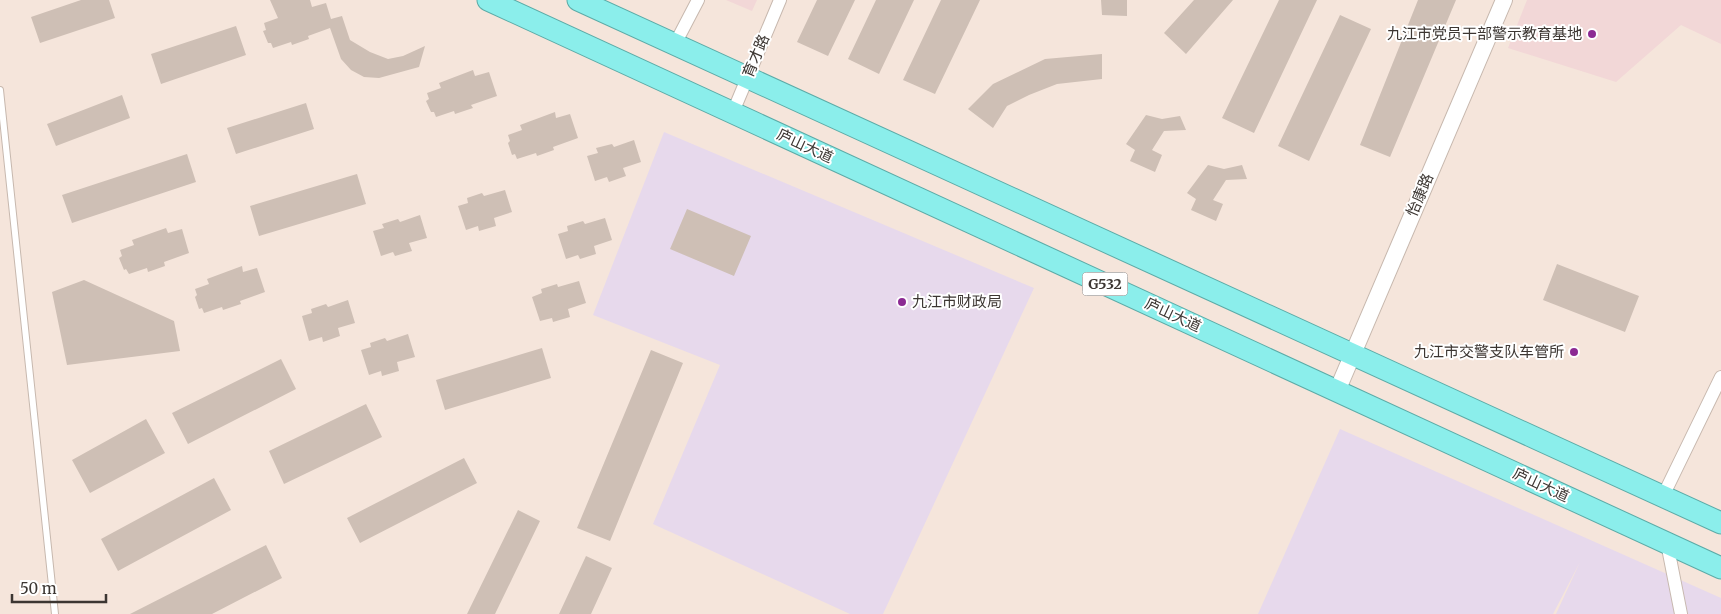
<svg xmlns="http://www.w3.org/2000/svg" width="1721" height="614" viewBox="0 0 1721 614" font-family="Merriweather,'Noto Sans SC',serif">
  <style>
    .commercial { fill: #e7d9ec }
    .education { fill: #f2d7d7 }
    .building { fill: #cebfb5 }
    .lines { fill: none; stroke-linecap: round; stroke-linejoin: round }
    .service-casing { stroke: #c7b8ae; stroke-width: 8 }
    .minor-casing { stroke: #c7b8ae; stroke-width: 14 }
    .tertiary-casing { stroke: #c7b8ae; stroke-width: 18 }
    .trunk-casing { stroke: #5caba7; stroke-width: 23 }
    .service { stroke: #fff; stroke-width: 6 }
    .minor { stroke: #fff; stroke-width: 12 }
    .tertiary { stroke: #fff; stroke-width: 16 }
    .trunk { stroke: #8beeeb; stroke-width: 21 }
    .poi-dot { fill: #8c2a93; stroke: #fff; stroke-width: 2 }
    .labels { text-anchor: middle; stroke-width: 4; stroke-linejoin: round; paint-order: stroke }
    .shield { fill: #fff; stroke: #767270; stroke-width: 1 }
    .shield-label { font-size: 14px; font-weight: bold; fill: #3c3632 }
    .poi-label { font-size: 15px; fill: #3c3632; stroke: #fff; text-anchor: end }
    .street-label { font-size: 15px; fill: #3c3632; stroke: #fff }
  </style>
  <rect width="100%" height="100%" fill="#f5e5db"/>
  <path class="commercial" d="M664,132L1034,288L883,614H850L653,524L720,365L593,315Z
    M1340,429L1721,598V614H1556L1580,562L1553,614H1258Z"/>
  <path class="education" d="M726,0H757L752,11Z
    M1527,0H1721V44L1681,25L1616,82L1508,48Z"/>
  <path class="building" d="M81,0H109L115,18L40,43L31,17Z
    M270,0H310L312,7L326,3L331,19L342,16L350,40L370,52L388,59L403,56L425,46L419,67L379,78L364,77L351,70L341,59L330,28L308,36L309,39L292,45L291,42L273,48L271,43H268L263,31L266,30L264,23L278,18Z
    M817,0H855L828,56L797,42Z
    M876,0H914L879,74L848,59Z
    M941,0H980L935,94L903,80Z
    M1101,0H1127V16L1102,15Z
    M1194,0H1233L1186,54L1164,33Z
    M1279,0H1317L1254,133L1222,118Z
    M1418,0H1456L1390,157L1360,145Z
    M1340,15L1371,29L1309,161L1278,146Z
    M236,26L246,55L161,84L151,54Z
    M1102,54V79L1057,84L1029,95L1007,106L993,128L968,109L993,84L1045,59Z
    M473,70L475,76L489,72L497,96L471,105L473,108L455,114L454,111L436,117L434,112H431L426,101L429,99L427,93L441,88L439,83Z
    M122,95L130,118L56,146L47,124Z
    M306,103L314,129L236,154L227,128Z
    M555,112L556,118L570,114L578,138L553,147L554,150L537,156L536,153L517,159L515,154L512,155L508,143L510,141L508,135L522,130L520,125Z
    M1146,115L1162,119L1180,116L1186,130L1164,131L1152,150L1162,155L1155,172L1130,161L1135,150L1126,144Z
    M634,140L641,162L623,168L626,176L609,182L607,177L595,181L587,156L598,153L596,148L612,144L614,147Z
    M187,154L196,182L72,223L62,195Z
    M1208,165L1224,169L1242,165L1247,179L1226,180L1213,200L1223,204L1216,221L1191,210L1196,199L1187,193Z
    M357,174L366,204L259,236L250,206Z
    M505,190L512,212L494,218L496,226L479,231L478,226L466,230L458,206L468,203L467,198L482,193L484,196Z
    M687,209L751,236L734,276L670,249Z
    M420,215L427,238L409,243L412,251L395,256L393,252L381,256L373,231L384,228L382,224L398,219L400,222Z
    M605,218L612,240L594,246L596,254L580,259L578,255L566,259L558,234L568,231L567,226L583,221L585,224Z
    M166,228L168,233L182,229L189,253L164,262L165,266L148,272L147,268L129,274L126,269L124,270L119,258L122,256L120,250L134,245L132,240Z
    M1557,264L1639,296L1625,332L1543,300Z
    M242,266L243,272L257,268L265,292L240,301L241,304L223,310L222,307L204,313L202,308L199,309L195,297L197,295L195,289L209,284L207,279Z
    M84,280L174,321L180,351L67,365L52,292Z
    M579,281L586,303L568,309L570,317L553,322L552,318L540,321L532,297L542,293L541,289L557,284L558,287Z
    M348,300L355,323L338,328L340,336L323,342L322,337L309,341L302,316L312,313L311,309L326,304L328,307Z
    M408,334L415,357L397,362L399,371L382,376L381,371L369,375L361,350L371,347L370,343L385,338L387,341Z
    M542,348L551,378L445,410L436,380Z
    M651,350L683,363L610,541L577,528Z
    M281,359L296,389L188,444L172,413Z
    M366,404L382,437L284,484L269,451Z
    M146,419L165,453L90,493L72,460Z
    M464,458L477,483L360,543L347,518Z
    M214,478L231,510L118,571L101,539Z
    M518,510L540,521L495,614H467Z
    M266,545L282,578L212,614H130Z
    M586,556L612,568L591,614H559Z"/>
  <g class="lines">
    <g class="service-casing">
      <path id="service" d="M0,90L55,614"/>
    </g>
    <g class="minor-casing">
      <path id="minor" d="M675,44L698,0
        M733,112L780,0
        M1663,496L1721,377
        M1667,543L1681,614"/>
    </g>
    <g class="tertiary-casing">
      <path id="tertiary" d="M1337,391L1504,0"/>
    </g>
    <g class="trunk-casing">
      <path id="trunk" d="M488,0L1721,568
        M578,0L1721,523"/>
    </g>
    <use href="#service" class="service"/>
    <use href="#minor" class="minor"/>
    <use href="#tertiary" class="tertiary"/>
    <use href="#trunk" class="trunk"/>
  </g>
  <g class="poi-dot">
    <circle cx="1592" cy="34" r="5"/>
    <circle cx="902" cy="302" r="5"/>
    <circle cx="1574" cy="352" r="5"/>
  </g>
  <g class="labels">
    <rect class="shield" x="1082.5" y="272.5" width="45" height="23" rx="4"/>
    <g class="shield-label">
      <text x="1105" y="289">G532</text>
    </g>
    <g class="poi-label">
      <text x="1582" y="39">九江市党员干部警示教育基地</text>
      <text x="912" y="307" text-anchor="start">九江市财政局</text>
      <text x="1564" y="357">九江市交警支队车管所</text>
    </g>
    <g class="street-label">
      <text transform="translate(756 56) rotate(-67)" y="5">育才路</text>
      <text transform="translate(805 146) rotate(25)" y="5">庐山大道</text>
      <text transform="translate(1420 195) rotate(-67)" y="5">怡康路</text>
      <text transform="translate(1173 315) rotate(25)" y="5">庐山大道</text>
      <text transform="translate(1541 485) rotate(25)" y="5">庐山大道</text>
    </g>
  </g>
  <path d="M12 594v8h94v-8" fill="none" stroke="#3c3632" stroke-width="2.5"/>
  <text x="20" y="594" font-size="15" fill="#3c3632" stroke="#ffffff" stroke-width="4" paint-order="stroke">50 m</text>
</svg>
